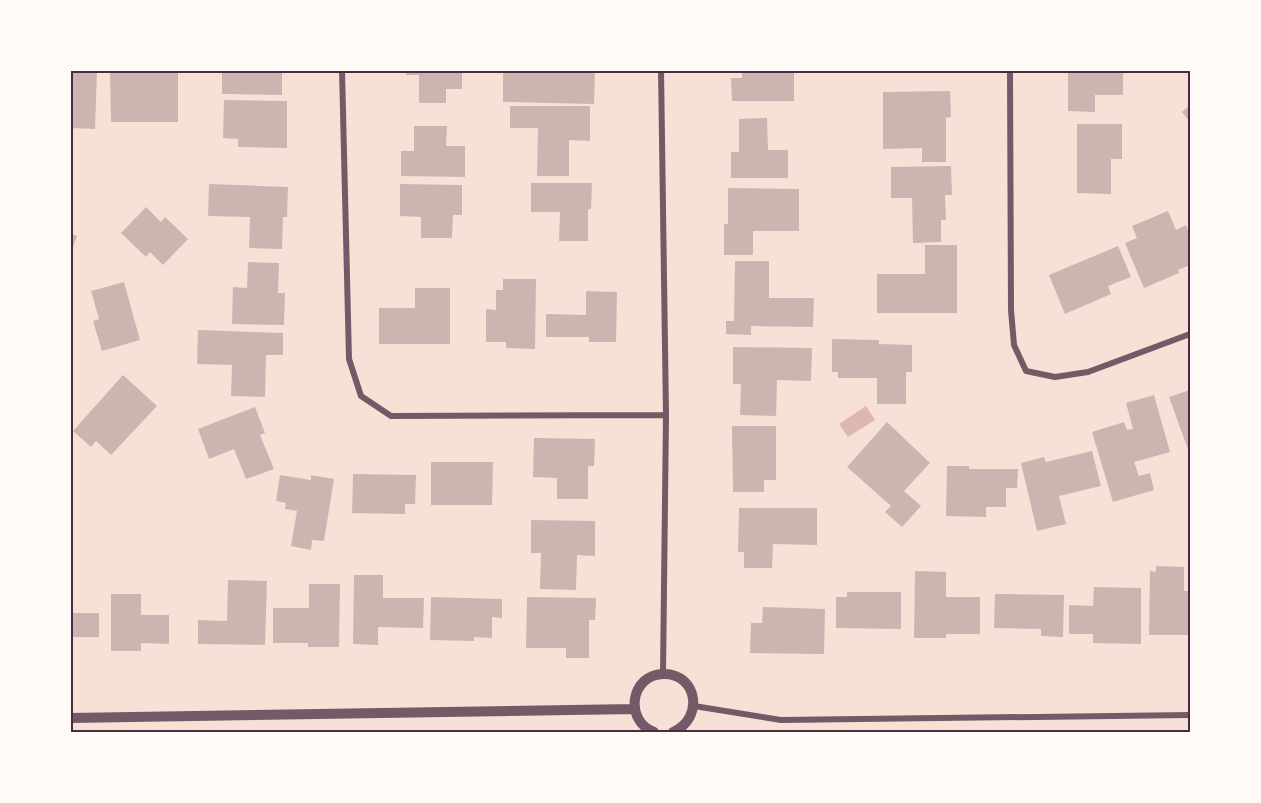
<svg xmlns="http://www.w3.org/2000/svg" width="1261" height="803" viewBox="0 0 1261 803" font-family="'Noto Sans',sans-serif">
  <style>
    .water { fill: #dcb8b0 }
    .building { fill: #ccb4b1 }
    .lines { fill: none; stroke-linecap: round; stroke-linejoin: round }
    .minor { stroke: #755966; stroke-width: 6 }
    .tertiary { stroke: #755966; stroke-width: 10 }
    .neatline { fill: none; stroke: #4a2c40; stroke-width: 2 }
  </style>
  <rect width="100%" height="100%" fill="#f7e1d7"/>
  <path class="water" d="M866,406L875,420L848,437L839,424Z"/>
  <path class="building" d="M70,70H97L95,129L70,128Z
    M110,70H178V122H111Z
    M222,70H282V95L222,94Z
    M406,70H462V89H446V103H419V75H406Z
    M503,70H595L594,104L503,102Z
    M742,70H794V101H732L731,78H742Z
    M1068,70H1123V95H1095V112L1068,111Z
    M950,91L951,117L946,118V162H922V148L883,149V92Z
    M224,100L287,101V148L238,147V139L223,138Z
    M1190,105V122L1182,112Z
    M510,106H590V141L569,140V176H537L538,128H510Z
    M767,118L768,150H788V178H731V152H739V119Z
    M1077,124H1122V159H1111V194L1077,193Z
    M414,126H447L446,146H465V177L401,176V151H414Z
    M951,166L952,195H945L946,220H941V242L913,243L912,198H891V167Z
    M531,183H592L591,209H588V241H559L560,212H531Z
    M209,184L288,187L287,217H283L282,249L249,248L250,217L208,216Z
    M400,184L462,185V215H453L452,238H421V217L400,216Z
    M728,188L799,189V231H753V255H724V224H728Z
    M146,207L161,222L165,217L188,239L163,265L150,252L146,257L121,233Z
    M1168,211L1176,230L1186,225L1190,235V265L1178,270L1179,273L1144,288L1125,243L1137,238L1132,226Z
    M70,233L77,236L71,252H70Z
    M925,245H957V313H877V274H925Z
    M1118,246L1131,277L1108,286L1111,294L1065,314L1049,275Z
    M735,261H769V298H814L813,327L751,326V335L726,334V321H734Z
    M248,262L279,263L278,293H285L284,325L232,324L233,287L247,288Z
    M503,279H536L535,349L506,348V342H486V309L496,310V290H503Z
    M124,282L140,340L102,351L93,321L99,319L91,291Z
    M415,288H450V344H379V308H415Z
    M586,291L617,292L616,342H589V337H546V314L586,315Z
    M198,330L283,333V355H266L265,397L231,396L232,365L197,364Z
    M832,339L879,340V344L912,345V372H906V404H877V378H838V372H832Z
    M733,347L812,348L811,381L777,380L776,416L740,415L741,384H733Z
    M123,375L157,406L111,455L96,441L91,447L73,431Z
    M1190,390V455L1169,397Z
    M1154,395L1170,452L1134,462L1139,476L1150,473L1154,490L1113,502L1092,432L1124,422L1127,430L1133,429L1126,403Z
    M255,407L265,433L260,435L274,469L246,479L234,449L209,459L198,429Z
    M887,422L930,463L904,491L921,506L902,527L885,512L891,506L847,467Z
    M732,426H776V480H764V492H733Z
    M534,438L595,439L594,466H588V499H557V478L533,477Z
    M1092,451L1101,486L1059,496L1066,524L1037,531L1021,463L1044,457L1046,462Z
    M431,462H493L492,505H431Z
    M947,466H969V469H1018L1017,488H1006V507H986V517L946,516Z
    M353,474L416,475L415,504H405V514L352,513Z
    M280,475L311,480V475L334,479L324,541L312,540L311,550L291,546L297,511L285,509L286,503L276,501Z
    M739,508H817V545L773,544L772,568H744V552H738Z
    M531,520L595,521V556L577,555L576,590L540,589L541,553H531Z
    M1156,566L1184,567V591H1190V635H1149L1150,571L1156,572Z
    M915,571L946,572V597H980V634H946V638H914Z
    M354,575H383V598H424L423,628L378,627V645L353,644Z
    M228,580L267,581L265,645L198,644V620L227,621Z
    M309,584H340L339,647H308V643H273V608H309Z
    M1094,587L1141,588V644L1093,643V634H1069V605L1093,606Z
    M847,592H901V629L836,628V597H847Z
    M111,594H141V615H169V644L141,643V651H111Z
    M995,594L1064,595L1063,637L1041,636V629L994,628Z
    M431,597L502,599V618L492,617V638L474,637V641L430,640Z
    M527,597L596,598L595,620H589V658H566V648H526Z
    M763,607L825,609L824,654L750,653L751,623H762Z
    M70,613H99V637H70Z"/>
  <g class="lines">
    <path class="minor" d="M342,70L349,359L361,396L391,416L666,415
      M661,70L666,415L663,674
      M1010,70L1011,310L1014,345L1026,371L1055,377L1088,372L1190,334
      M694,706L781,720L1190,715"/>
    <path class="tertiary" d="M70,718L634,709
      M654,732C624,721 630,674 664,674C698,674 704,719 673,732"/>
  </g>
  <rect width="1261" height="803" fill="none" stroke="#fffaf5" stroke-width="144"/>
  <rect x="72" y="72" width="1117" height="659" class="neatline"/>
</svg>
